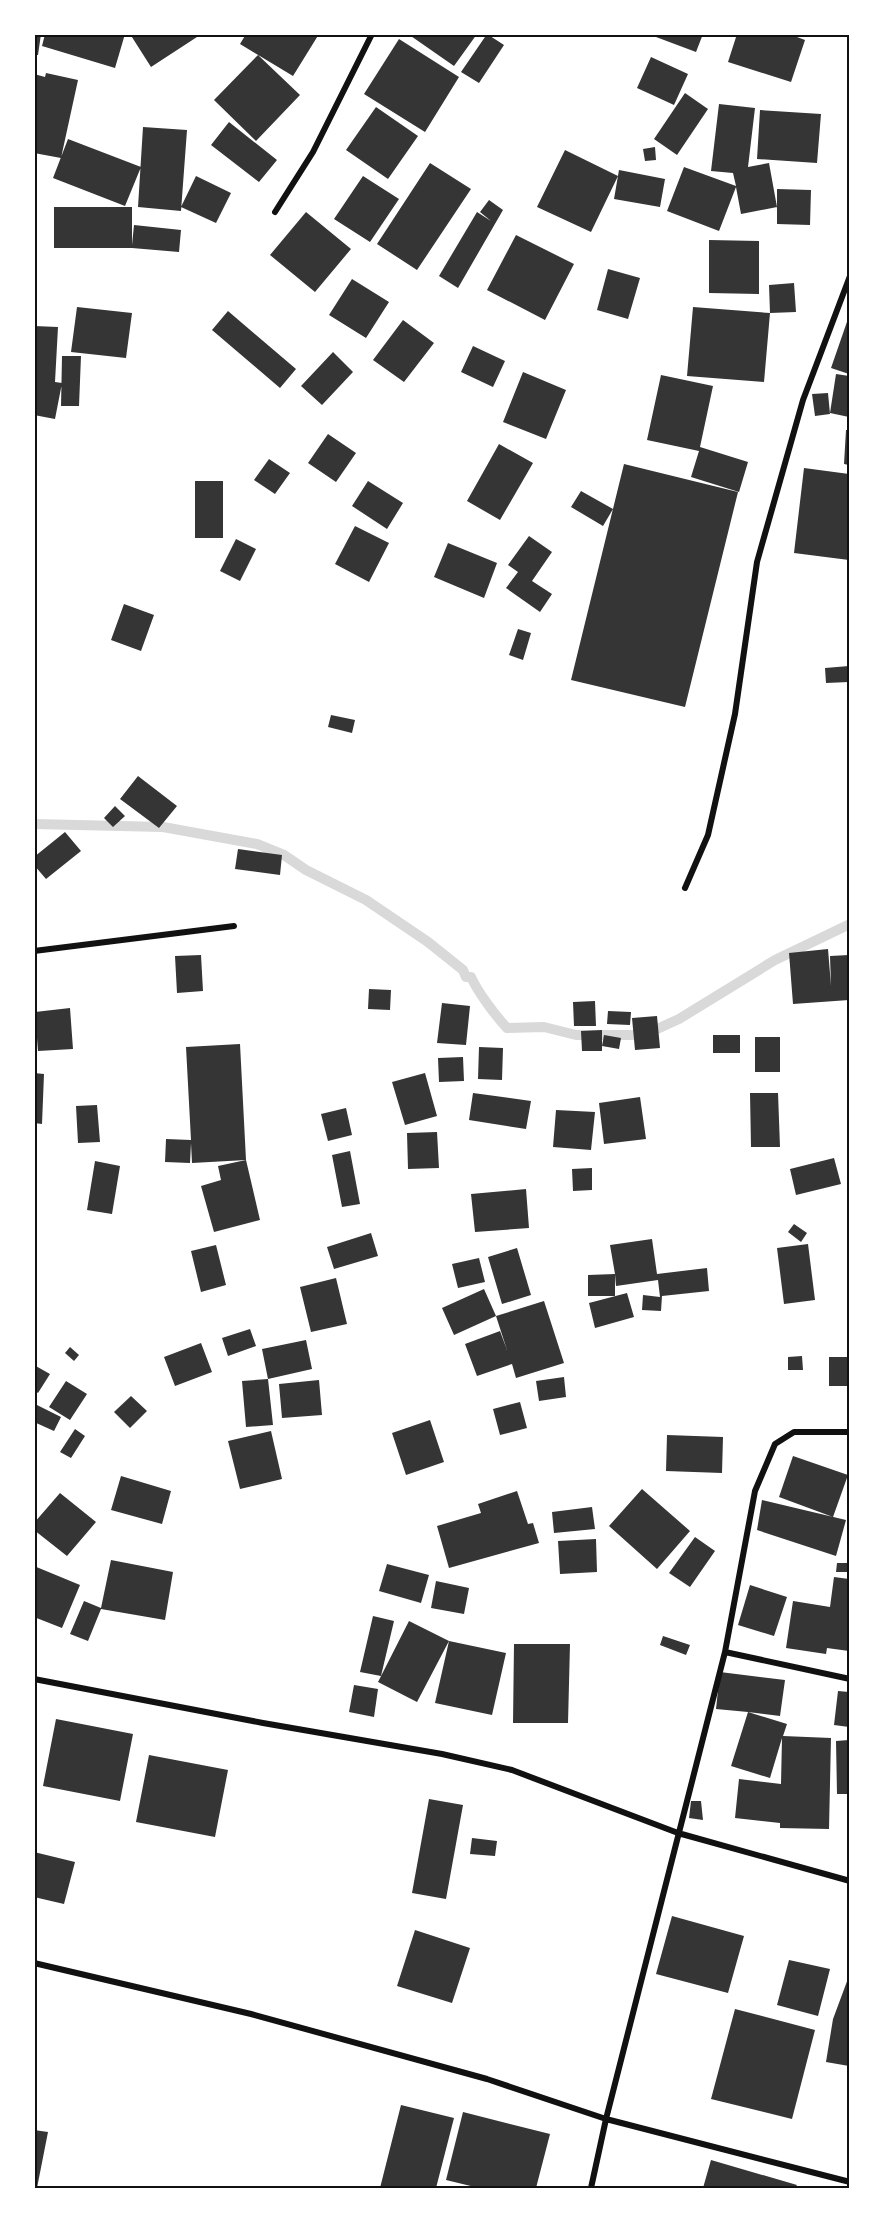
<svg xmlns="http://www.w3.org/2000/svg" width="884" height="2223" viewBox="0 0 884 2223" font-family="Overpass,sans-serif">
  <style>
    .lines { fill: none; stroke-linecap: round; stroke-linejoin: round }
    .stream { stroke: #d9d9d9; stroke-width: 10 }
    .building { fill: #353535 }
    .minor { stroke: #111; stroke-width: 6 }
    .neatline { fill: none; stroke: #111; stroke-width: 2 }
  </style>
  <rect width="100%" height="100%" fill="#fff"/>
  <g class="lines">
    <path class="stream" d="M34,824L163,827L257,844L284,855L306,870L366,900L428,942L463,970L466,977H471C478,992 494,1014 507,1028L544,1027L576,1035H644L679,1019L775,960L850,924"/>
  </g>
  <path class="building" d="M34,34H41L38,55H34Z
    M45,34H125L115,68L42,46Z
    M130,34H196L197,37L151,67Z
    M246,34H319L293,76L240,44Z
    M408,34H477L454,66Z
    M487,34L504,45L479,83L461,72Z
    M648,34H703L696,52Z
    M737,34H789L805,40L791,82L728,62Z
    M399,39L459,77L425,132L364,94Z
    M258,55L300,95L256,141L214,100Z
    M651,57L688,74L674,105L637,88Z
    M46,73L78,80L61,158L34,153V74L45,77Z
    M685,93L708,109L677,155L654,139Z
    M719,104L755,108L748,167L769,163L777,207L741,214L736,187L719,231L667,211L684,167L736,186L733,173L711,171Z
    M376,107L418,136L388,179L346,150Z
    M760,110L821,114L817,163L757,159Z
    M229,122L277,160L259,182L211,145Z
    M143,127L187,130L181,211L138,207Z
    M68,139L141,167L125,206L53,178Z
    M655,147L656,160L645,161L643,149Z
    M565,150L618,176L591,232L537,207Z
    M430,163L471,189L417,270L377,244Z
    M619,170L665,179L660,207L614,199Z
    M196,176L231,193L216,223L181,207Z
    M363,176L399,199L370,242L334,219Z
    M777,189L811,190L810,225L777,224Z
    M489,200L503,210L458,288L439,276L477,212L491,221L480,212Z
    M54,207H132V245L134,225L181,230L179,252L132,248H54Z
    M306,212L351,249L315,292L270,255Z
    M516,235L574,264L545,320L487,290Z
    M709,240L759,241V294L709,293Z
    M608,269L640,278L628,319L597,310Z
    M352,279L389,302L366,338L329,315Z
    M794,283L796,312L770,313L769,285Z
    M77,307L132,313L126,358L71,352Z
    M693,307L770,313L764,382L687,376Z
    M228,311L296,369L280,388L212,330Z
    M849,316V374L831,368Z
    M403,320L434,343L404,382L373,360Z
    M34,326L58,327L55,382L62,383L55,419L34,415Z
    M473,346L505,361L493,387L461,372Z
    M333,352L353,372L322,405L301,386Z
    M62,356H81L79,406H61Z
    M523,372L566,390L546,439L503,422Z
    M836,374L849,376V417L830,413Z
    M661,375L713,386L700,447L748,462L739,492L691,477L699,451L647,440Z
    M828,393L830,414L815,416L812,394Z
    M846,430H849V465L844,464Z
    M328,434L356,453L336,482L308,463Z
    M499,444L533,463L500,520L467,501Z
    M269,459L290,473L275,494L254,480Z
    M624,464L738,492L685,707L571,680Z
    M804,468L849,474V560L794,553Z
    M195,481H223V538H195Z
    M368,481L403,503L387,529L352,506Z
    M581,491L613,509L603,526L571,507Z
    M355,526L389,543L369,582L335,564Z
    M529,536L552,552L532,581L552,594L540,612L506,588L518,572L508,565Z
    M236,539L256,549L240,581L220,571Z
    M448,543L497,563L484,598L434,577Z
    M124,604L154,615L141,651L111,640Z
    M518,629L531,633L523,660L509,655Z
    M849,666V682L826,683L825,668Z
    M331,715L355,720L352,733L328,727Z
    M138,776L177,806L159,828L120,799Z
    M115,806L125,816L113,827L104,818Z
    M65,832L81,851L46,879L34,865V857Z
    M238,849L282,855L280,875L235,869Z
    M828,949L831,986L830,956L849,955V1000L793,1004L789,953Z
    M201,955L203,991L177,993L175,956Z
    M369,989L391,990L390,1010L368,1009Z
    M595,1001L596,1026H574L573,1002Z
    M442,1003L470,1006L466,1045L437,1043Z
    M70,1008L73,1049L38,1051L35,1012Z
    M608,1011L631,1012L630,1025L607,1024Z
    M657,1016L660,1048L635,1050L632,1018Z
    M602,1030V1051H582L581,1031Z
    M604,1035L621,1038L619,1049L602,1046Z
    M713,1035H740V1053H713Z
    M755,1037H780V1072H755Z
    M240,1044L246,1160L192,1163L191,1143L190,1163L165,1162L166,1139L191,1140L186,1047Z
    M479,1047L503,1048L502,1080L478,1079Z
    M463,1057L464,1081L439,1082L438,1058Z
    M34,1073L44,1074L42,1124L34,1123Z
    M425,1073L437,1116L405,1125L392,1082Z
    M473,1093L531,1101L526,1129L469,1120Z
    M750,1093H778L780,1147H751Z
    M640,1097L646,1139L604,1144L599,1103Z
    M97,1105L100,1142L78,1143L76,1106Z
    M346,1108L352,1135L328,1141L321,1114Z
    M556,1110L595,1112L591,1150L553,1147Z
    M437,1132L439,1168L408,1169L407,1133Z
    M350,1151L360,1204L342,1207L332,1155Z
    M834,1158L841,1184L796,1195L790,1169Z
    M246,1160L260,1220L214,1232L201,1186L221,1180L218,1166Z
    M95,1161L120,1166L112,1214L87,1210Z
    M592,1168V1190L573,1191L572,1169Z
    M526,1189L529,1228L475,1232L471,1194Z
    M794,1224L807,1233L801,1242L788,1232Z
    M371,1233L378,1256L334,1269L327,1247Z
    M652,1239L657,1274L707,1268L709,1291L662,1296L661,1311L642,1310L643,1295L660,1297L658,1280L616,1286L615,1274V1296H588V1275L615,1274L610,1245Z
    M808,1244L815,1300L784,1304L777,1248Z
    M216,1245L226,1285L201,1292L191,1251Z
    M517,1248L531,1295L502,1304L488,1257Z
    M479,1258L485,1282L458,1288L452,1264Z
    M336,1278L347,1324L311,1332L300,1287Z
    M484,1289L496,1316L454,1335L442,1308Z
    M627,1293L634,1317L595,1328L589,1303Z
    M544,1301L564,1363L516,1378L512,1364L477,1376L465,1344L500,1331L507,1350L496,1316Z
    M250,1329L256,1346L228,1356L222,1338Z
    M306,1340L312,1369L268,1379L262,1349Z
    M201,1343L212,1372L175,1386L164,1357Z
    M70,1347L79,1355L74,1361L65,1353Z
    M802,1356L803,1370H788V1357Z
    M829,1357H849V1386H829Z
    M34,1365L50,1374L38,1393L34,1390Z
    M564,1377L566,1397L539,1401L536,1381Z
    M268,1379L273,1425L246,1427L242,1381Z
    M319,1380L322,1415L282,1418L279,1384Z
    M66,1381L87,1394L70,1420L49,1407Z
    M131,1396L147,1411L130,1428L114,1412Z
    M520,1402L527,1428L500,1435L493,1409Z
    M35,1404L61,1417L54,1431L34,1422Z
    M430,1420L444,1462L406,1475L392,1433Z
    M75,1429L85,1436L71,1458L60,1452Z
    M271,1431L282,1479L240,1489L228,1441Z
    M667,1435L723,1437L722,1473L666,1471Z
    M793,1456L848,1475L833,1517L779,1497Z
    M121,1476L171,1491L162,1524L111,1510Z
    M642,1489L690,1531L657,1569L609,1526Z
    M517,1491L528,1524L533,1523L539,1543L449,1568L437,1526L481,1513L478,1504Z
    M60,1493L96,1522L67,1556L34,1530V1523Z
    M762,1500L846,1520L836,1556L757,1530Z
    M592,1507L595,1529L554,1533L552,1512Z
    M695,1537L715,1551L690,1587L669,1573Z
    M596,1539L597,1572L560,1574L558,1541Z
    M111,1560L173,1572L165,1620L101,1609L88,1641L70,1634L84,1601L101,1608Z
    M837,1563H849V1572H836Z
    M387,1564L429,1575L421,1603L379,1591Z
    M34,1566L80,1585L62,1628L34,1617Z
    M834,1577L849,1579V1651L827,1648L826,1654L786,1648L793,1601L830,1607Z
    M436,1581L469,1588L464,1614L431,1608Z
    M750,1585L787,1597L774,1636L738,1625Z
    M373,1616L394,1621L381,1676L360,1672Z
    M409,1621L449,1641L417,1702L378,1682Z
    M663,1636L690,1645L686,1655L660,1645Z
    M449,1641L506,1653L492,1715L435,1703Z
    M514,1644H570L568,1723H513Z
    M720,1672L785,1680L780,1716L748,1712L787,1724L783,1736L831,1738L829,1829L780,1828V1823L735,1818L739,1779L781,1784L782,1738L770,1778L731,1766L748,1712L716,1709Z
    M354,1685L378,1689L374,1717L349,1712Z
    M838,1691L849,1692V1727L834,1725Z
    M56,1719L133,1734L120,1801L43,1786Z
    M849,1740V1794H837L836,1741Z
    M149,1755L228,1770L215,1837L136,1822Z
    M429,1799L463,1805L446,1899L412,1893Z
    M691,1801H701L703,1820L689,1818Z
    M472,1838L497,1841L495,1856L470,1854Z
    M34,1852L75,1862L64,1904L34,1897Z
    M672,1916L744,1936L728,1993L656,1974Z
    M415,1930L470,1948L452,2003L397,1986Z
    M789,1960L830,1969L818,2016L777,2005Z
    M849,1976V2066L826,2062L833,2019Z
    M735,2009L815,2030L792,2119L711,2099Z
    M401,2105L454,2118L436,2188H380Z
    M463,2112L550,2134L536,2188H479L446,2180Z
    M34,2130L48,2132L37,2188H34Z
    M711,2160L797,2185L795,2188H703Z"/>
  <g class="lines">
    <path class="minor" d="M275,212L313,152L372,34
      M685,888L708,835L735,714L757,562L803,400L850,276
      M34,951L234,926
      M725,1652L850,1679
      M34,1679L263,1723L442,1754L512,1770L678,1833L850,1881
      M34,1963L251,2014L487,2079L606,2119L850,2182
      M591,2188L606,2119L725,1652L755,1491L775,1444L794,1432H850"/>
  </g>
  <rect width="884" height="2223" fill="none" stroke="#ffffff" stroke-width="72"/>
  <rect x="36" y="36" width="812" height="2151" class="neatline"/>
</svg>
